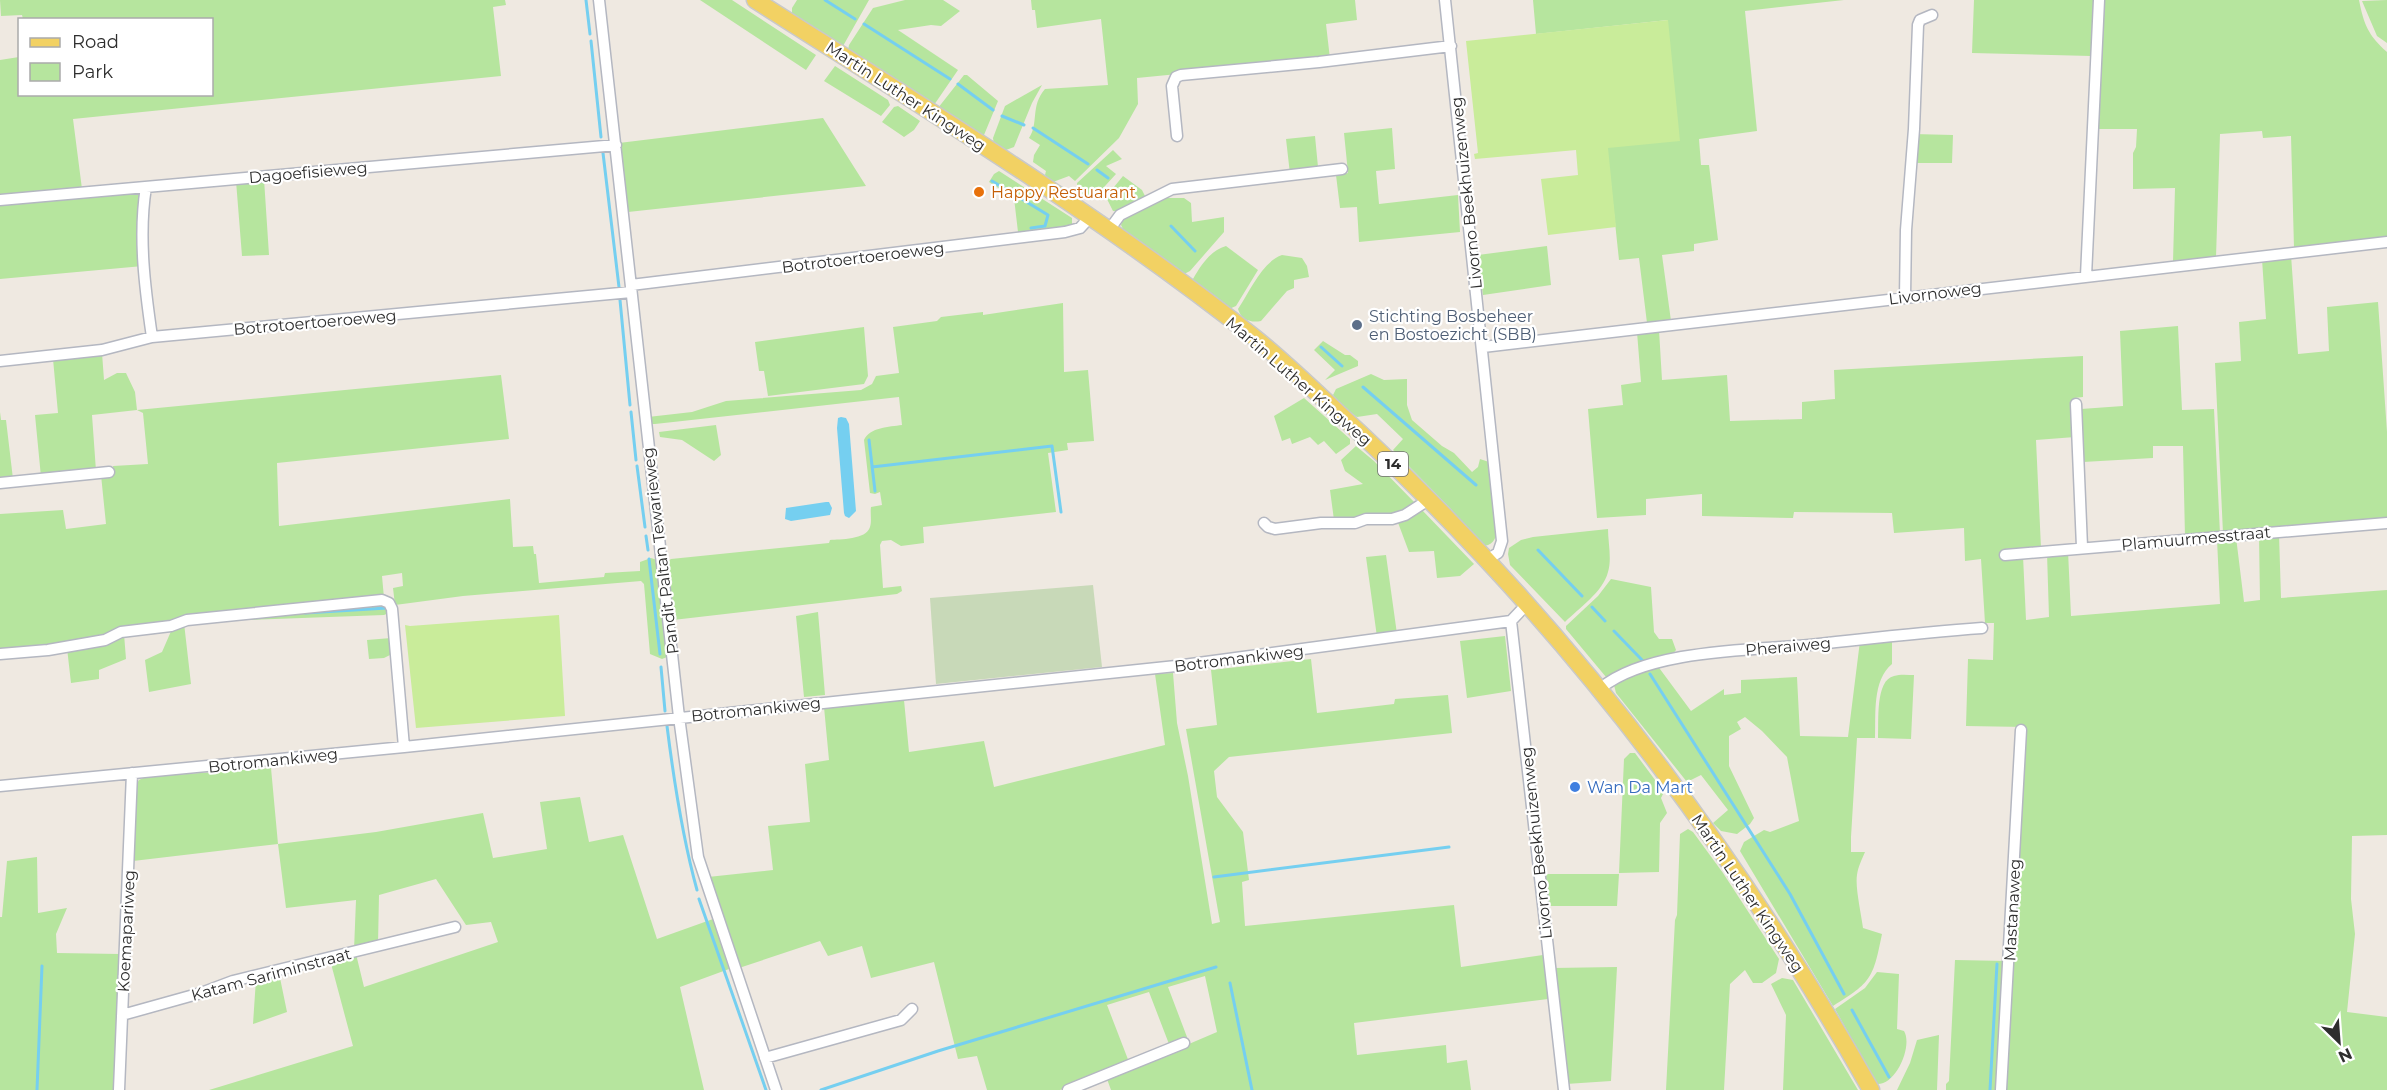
<svg xmlns="http://www.w3.org/2000/svg" width="2387" height="1090" viewBox="0 0 2387 1090" font-family="Montserrat,sans-serif">
  <style>
    .green { fill: #b6e59e }
    .cemetery { fill: #c8d9b8 }
    .pitch { fill: #c9ec9a }
    .water { fill: #75cff0 }
    .lines { fill: none; stroke-linecap: round; stroke-linejoin: round }
    .stream { stroke: #75cff0; stroke-width: 3 }
    .street-casing { stroke: #b4b7c1; stroke-width: 13 }
    .primary-casing { stroke: #c9c9c9; stroke-width: 19 }
    .street { stroke: #fff; stroke-width: 10 }
    .primary { stroke: #f2d163; stroke-width: 16 }
    .food-dot { fill: #e8710a; stroke: #fff; stroke-width: 2 }
    .service-dot { fill: #5c6f8a; stroke: #fff; stroke-width: 2 }
    .shop-dot { fill: #3f7fe0; stroke: #fff; stroke-width: 2 }
    .labels { text-anchor: middle; stroke-width: 4.5; stroke-linejoin: round; paint-order: stroke }
    .shield { fill: #fff; stroke: #6d6d6d; stroke-width: 1.5 }
    .shield-label { font-size: 15px; font-weight: bold; fill: #2e2e2e }
    .street-label { font-size: 16px; fill: #2e2e2e; stroke: #fff }
    .food-label { font-size: 16px; fill: #c56008; stroke: #fff; text-anchor: start }
    .service-label { font-size: 16px; fill: #4e5e75; stroke: #fff; text-anchor: start }
    .shop-label { font-size: 16px; fill: #366cbe; stroke: #fff; text-anchor: start }
  </style>
  <rect width="100%" height="100%" fill="#efe9e1"/>
  <path class="green" d="M0,0H505L506,5L493,7L501,76L73,119L82,189L0,197V60L19,57L20,94H212V20L23,19L22,15L1,16Z
    M700,0H732L816,55L806,70Z
    M797,0H869L843,46L792,14V8Z
    M905,0H943L960,11L941,26L931,25L898,30L958,70L934,105L848,50L849,45L873,8Z
    M1031,0H1355L1357,20L1326,24L1330,59L1137,78L1138,104L1119,138L1075,181L1069,176L1053,182L1045,175L1046,171L1033,162L1034,155L1040,145L1029,138C1039,124 1030,106 1045,89L1108,85L1101,19L1037,28L1035,10H1032Z
    M1533,0H1844L1745,11L1757,131L1699,139L1701,165H1709L1718,240L1694,244V251L1662,255L1671,321L1647,323L1639,258L1619,260L1607,147L1668,20L1536,34Z
    M1974,0H2095L2091,56L1972,53Z
    M2102,0H2359C2364,25 2368,35 2387,52V238L2294,248L2291,136L2263,138L2262,131L2220,134L2216,257L2173,262L2175,188L2133,189V153L2136,147L2137,129H2095Z
    M2387,0V43L2377,36L2362,1Z
    M835,66L888,100L890,105L881,116L824,81Z
    M964,75H967L998,101L984,135L981,136L938,108Z
    M1042,85L1032,103L1014,147L1006,150L994,145L993,138L1005,106Z
    M898,106L920,121L914,130L904,137L882,122L894,107Z
    M823,118L866,186L628,212L619,143Z
    M1392,128L1395,169L1376,171L1379,204L1458,195L1460,232L1359,242L1357,207L1340,208L1336,175L1348,173L1344,133Z
    M1913,134L1953,135L1952,163H1911Z
    M1315,136L1318,167L1290,174L1286,139Z
    M1113,150L1122,159L1106,166L1116,174L1094,198L1084,199L1078,195L1077,183Z
    M999,171L1072,218V224L1055,230L1018,232L1014,198L989,182L994,174Z
    M1123,176L1142,190L1146,198L1120,211H1113L1107,199L1109,193Z
    M264,179L269,255L242,256L236,181Z
    M140,192L143,266L0,279V203Z
    M1161,198H1184L1191,203L1192,222L1224,217V232L1190,271L1184,274L1179,273L1124,231L1121,225L1125,215Z
    M1226,246L1258,270L1236,306L1229,309L1193,282V279C1201,265 1210,251 1226,246Z
    M1547,246L1551,285L1483,295L1478,255Z
    M1282,255L1302,258L1307,266L1309,277L1294,280V288L1287,291L1261,321C1251,323 1241,320 1238,309C1250,291 1262,262 1282,255Z
    M2291,255L2298,354L2329,351L2327,307L2378,302L2387,432V520L2223,533L2215,363L2241,361L2239,322L2266,319L2262,259Z
    M1063,303L1064,372L1088,370L1094,441L1067,443L1068,450L1048,453L1056,512L923,527L924,543L901,546L891,540L882,541L880,545L883,588L901,586L902,591L897,594L673,620L667,568L668,561L671,559L829,543L830,540C840,539 866,540 870,527C872,521 870,513 871,507L882,505L880,492L875,494L870,493L864,440C870,427 889,427 902,425L899,397L655,424H650L648,417L692,412L726,401L861,390L872,384L876,376L899,373L893,327L937,321L941,317L983,312V315Z
    M2178,326L2182,410L2214,409L2220,534L2185,537L2183,446H2153V458L2083,462L2081,409L2123,406L2120,331Z
    M864,327L868,376L864,384L768,396L764,371H759L755,342Z
    M1659,330L1662,380L1727,375L1730,421L1802,419V402L1835,399L1834,370L2083,356V397L2074,398L2075,437L2036,440L2041,548L2023,556L2026,620L2049,617L2047,553L2068,551L2071,616L2220,604L2217,539L2236,537L2244,602L2260,600L2259,536L2279,534L2281,598L2387,590V835L2352,836L2351,899L2355,934L2347,1012L2387,1017V1090H2006L2026,727L1966,726L1968,659L1993,660L1994,623H1985L1981,559L1965,561L1964,528L1894,533L1892,513L1794,512L1793,518L1702,516V494L1646,499V515L1597,518L1588,409L1623,405L1621,385L1641,382L1637,332Z
    M1323,341L1345,355H1350L1358,361V366L1325,380L1335,370L1314,350Z
    M102,353L104,380L117,373H126L135,392L137,410L501,375L509,439L277,463L279,526L510,499L513,547L533,546L534,554H536L539,583L604,577L605,573L640,571V562L651,558L657,560L667,657L662,659L650,654L644,584L641,581L463,596L395,605L393,588L403,586L402,573L382,576L384,598L186,618L104,638L0,650V514L63,510L66,529L106,524L101,475L114,473L113,466L148,464L143,413L137,410L92,415L96,471L41,477L35,415L58,413L53,359Z
    M1371,374L1384,380L1407,379V405L1412,420L1442,446L1454,453L1472,472L1478,467L1480,459L1489,462L1497,531C1496,540 1491,546 1482,546L1450,508L1393,450L1403,439L1377,414L1357,417L1342,406L1333,395L1336,389Z
    M1304,398L1350,439V444L1336,454L1324,441L1318,445L1310,437L1292,444L1290,438L1282,441L1274,416Z
    M0,412L1,420H6L13,479L0,481Z
    M716,425L721,455L714,461L682,440L660,437L659,432Z
    M1356,446L1374,461L1416,504L1400,515L1334,520L1330,490L1363,484L1345,471L1341,460Z
    M1421,509L1474,564L1460,576L1437,578L1434,551L1409,552L1397,520Z
    M1608,529C1608,542 1612,559 1608,572C1603,592 1579,608 1565,622L1510,565L1508,554L1509,548L1521,540L1533,537Z
    M1386,555L1397,634L1377,637L1366,557Z
    M1611,579L1651,587L1654,632L1659,639H1672L1676,650L1672,655L1609,678L1606,677L1566,629V626L1598,596Z
    M385,604L389,613L384,615L248,620L247,616Z
    M818,612L825,695L804,697L796,616Z
    M184,623L191,684L149,692L145,660L162,652L172,629Z
    M124,634L126,659L99,670V679L71,683L67,648Z
    M1505,636L1511,691L1467,698L1460,641Z
    M391,638L392,654L384,658L369,659L367,640Z
    M1892,638V664C1872,681 1876,714 1875,738H1857L1851,837V852H1865C1862,859 1858,867 1857,875C1855,887 1861,913 1863,928L1882,934C1873,978 1872,982 1833,1006L1740,851L1744,842L1764,830L1770,832L1799,821L1787,757L1762,731L1745,717L1737,722L1741,729L1729,736V766L1754,818L1750,824L1737,834L1721,831L1713,823L1728,810L1701,775L1687,782L1616,693L1614,685L1617,680L1657,665L1691,711L1724,689V695L1741,693V680L1797,677L1800,736L1848,737L1860,641Z
    M1311,659L1317,713L1394,704L1395,699L1448,695L1452,733L1229,757L1214,771L1217,797L1243,832L1249,880L1242,882L1245,926L1454,905L1461,967L1543,955L1548,999L1354,1023L1357,1055L1446,1045L1447,1063L1467,1060L1471,1090H1111L1107,1079L1217,1032L1205,976L1168,987L1187,1037L1169,1044L1149,992L1107,1005L1129,1062L1060,1090H987L977,1056L958,1059L934,962L871,978L862,946L828,956L820,941L739,968L708,877L773,870L768,826L810,822L805,764L829,760L824,707L904,700L909,752L984,741L994,787L1165,745L1155,674L1173,673L1177,723L1188,776L1212,924L1220,922L1186,729L1217,725L1211,670Z
    M1914,675L1911,739L1878,738C1879,722 1875,680 1894,676C1900,674 1908,675 1914,675Z
    M1630,753H1635L1664,792L1661,798L1667,813L1660,823L1659,872L1619,873L1624,759Z
    M271,768L278,844L376,832L483,813L493,858L547,849L540,802L580,797L589,842L623,835L657,939L713,919L729,969L680,987L704,1090H209L353,1046L330,960L356,954L364,987L498,942L491,922L466,925L436,879L379,895L378,944L354,950L356,900L286,908L278,844L133,861L136,785L139,780L145,777Z
    M1688,829L1693,832L1723,873L1779,959L1776,973L1762,983H1753L1745,970L1730,984L1724,1090H1666L1675,920L1677,915L1680,834Z
    M37,857L38,913L67,908L56,934L57,953L120,954L115,1090H0V917H2L7,861Z
    M1542,874H1619L1617,906H1545Z
    M1955,960L2007,961L1999,1090H1946V1084L1949,1081Z
    M1617,967L1611,1081L1566,1084L1553,968Z
    M1877,972L1899,974L1897,1029L1904,1031C1913,1046 1896,1085 1877,1084L1835,1009L1865,988Z
    M279,973L287,1012L253,1024L256,979Z
    M1782,978L1793,980L1858,1090H1783L1786,1015L1771,984Z
    M1939,1035L1937,1090H1897L1910,1063L1917,1040Z"/>
  <path class="cemetery" d="M1093,585L1102,667L936,684L930,598Z"/>
  <path class="pitch" d="M1668,20L1680,141L1608,148L1616,227L1548,235L1541,179L1578,175L1576,150L1475,159L1474,154L1478,153L1466,41Z
    M559,615L565,716L416,728L405,625L410,626Z"/>
  <path class="water" d="M841,417L846,418L849,424L856,511L849,518L845,516L844,513L837,428L838,418Z
    M826,502H829L832,508L830,515L791,521L785,519L786,508Z"/>
  <g class="lines">
    <path class="stream" d="M586,0L590,34
      M825,0L855,19
      M864,24L950,79
      M591,41L601,137
      M958,84L993,110
      M1002,116L1024,125
      M1033,128L1088,164
      M603,153L619,287
      M1097,170L1108,178
      M992,181L1048,215L1045,226L1031,228
      M1171,226L1195,251
      M620,300L630,405
      M1321,347L1342,366
      M1363,387L1476,485
      M631,412L636,460
      M869,440L875,491
      M637,466L645,527
      M872,467L1052,446L1061,512
      M646,536L648,550
      M1538,550L1582,596
      M649,559L660,654
      M1592,607L1605,621
      M305,613L387,608
      M1614,631L1642,660
      M661,667L665,711
      M1650,674L1790,894L1844,994
      M667,726C674,782 682,836 697,890
      M1214,877L1449,847
      M699,899L766,1090
      M1230,983L1252,1090
      M1852,1010L1889,1077
      M37,1090L42,966
      M821,1090L938,1051L1216,967
      M1990,1090L1997,964"/>
    <g class="street-casing">
      <path id="street" d="M599,0L679,717L698,857L776,1090
        M1445,0L1502,541L1498,553L1488,559
        M1177,136L1172,86L1176,77L1181,75L1319,62L1451,46
        M146,187C138,236 145,289 152,337
        M0,200L616,145
        M1109,230L1120,215L1172,189L1342,169
        M2086,276L2099,0
        M631,285L1065,232L1080,228L1091,216
        M1905,297L1906,230L1914,129L1918,25L1920,20L1932,15
        M1483,347L2387,242
        M0,361L102,350L152,337L631,292
        M2076,404L2082,547
        M0,483L109,472
        M1264,523L1268,527L1275,529L1321,523H1355L1366,519H1392L1405,515L1422,504
        M2005,555L2387,523
        M1528,603L1511,621L1564,1090
        M0,654L48,650L105,640L121,632L171,626L187,620L382,600L389,603L392,609L404,747
        M1601,688C1647,650 1750,650 1809,645C1866,639 1924,632 1982,628
        M0,786L404,747L1176,666L1511,621
        M122,1015L201,993L233,981L455,927
        M765,1058L901,1020L912,1009
        M119,1090L132,773
        M1068,1090L1184,1043
        M2001,1090L2021,730"/>
    </g>
    <g class="primary-casing">
      <path id="primary" d="M755,0C925,108 1097,213 1255,338C1292,368 1326,402 1361,434C1567,626 1733,845 1871,1090"/>
    </g>
    <use href="#street" class="street"/>
    <use href="#primary" class="primary"/>
  </g>
  <circle class="food-dot" cx="979" cy="192" r="6"/>
  <circle class="service-dot" cx="1357" cy="325" r="6"/>
  <circle class="shop-dot" cx="1575" cy="787" r="6"/>
  <g class="labels">
    <rect class="shield" x="1378" y="452" width="30" height="24" rx="4.5"/>
    <g class="shield-label">
      <text x="1393" y="469">14</text>
    </g>
    <g class="street-label">
      <text transform="translate(906 96) rotate(33)" y="6">Martin Luther Kingweg</text>
      <text transform="translate(308 172) rotate(-5)" y="6">Dagoefisieweg</text>
      <text transform="translate(1466 193) rotate(-96)" y="6">Livorno Beekhuizenweg</text>
      <text transform="translate(863 257) rotate(-7)" y="6">Botrotoertoeroeweg</text>
      <text transform="translate(1935 293) rotate(-7)" y="6">Livornoweg</text>
      <text transform="translate(315 322) rotate(-5)" y="6">Botrotoertoeroeweg</text>
      <text transform="translate(1299 381) rotate(41)" y="6">Martin Luther Kingweg</text>
      <text transform="translate(2196 538) rotate(-5)" y="6">Plamuurmesstraat</text>
      <text transform="translate(660 551) rotate(-97)" y="6">Pandit Paltan Tewarieweg</text>
      <text transform="translate(1788 646) rotate(-5)" y="6">Pheraiweg</text>
      <text transform="translate(1239 658) rotate(-7)" y="6">Botromankiweg</text>
      <text transform="translate(756 709) rotate(-6)" y="6">Botromankiweg</text>
      <text transform="translate(273 760) rotate(-6)" y="6">Botromankiweg</text>
      <text transform="translate(1536 843) rotate(-96)" y="6">Livorno Beekhuizenweg</text>
      <text transform="translate(1748 893) rotate(56)" y="6">Martin Luther Kingweg</text>
      <text transform="translate(2012 910) rotate(-87)" y="6">Mastanaweg</text>
      <text transform="translate(126 931) rotate(-87)" y="6">Koemapariweg</text>
      <text transform="translate(271 974) rotate(-15)" y="6">Katam Sariminstraat</text>
    </g>
    <g class="food-label">
      <text x="991" y="198">Happy Restuarant</text>
    </g>
    <g class="service-label">
      <text x="1369" y="322">Stichting Bosbeheer<tspan x="1369" dy="18">en Bostoezicht (SBB)</tspan></text>
    </g>
    <g class="shop-label">
      <text x="1587" y="793">Wan Da Mart</text>
    </g>
  </g>
  <rect x="18" y="18" width="195" height="78" fill="#ffffff" stroke="#ababab" stroke-width="1.5"/>
  <rect x="30" y="38" width="30" height="9" fill="#f2d163" stroke="#ababab" stroke-width="1.5"/>
  <text x="72" y="48" font-size="18" fill="#2e2e2e">Road</text>
  <rect x="30" y="63" width="30" height="18" fill="#b6e59e" stroke="#ababab" stroke-width="1.5"/>
  <text x="72" y="78" font-size="18" fill="#2e2e2e">Park</text>
  <g transform="translate(2339 1042) rotate(155)" stroke="#ffffff" stroke-width="4.5" paint-order="stroke">
  <path d="M0-4.5L10 22L0 15L-10 22Z" fill="#2e2e2e"/>
  <text y="-9" font-size="16" font-weight="bold" text-anchor="middle" fill="#2e2e2e">N</text>
  </g>
</svg>
